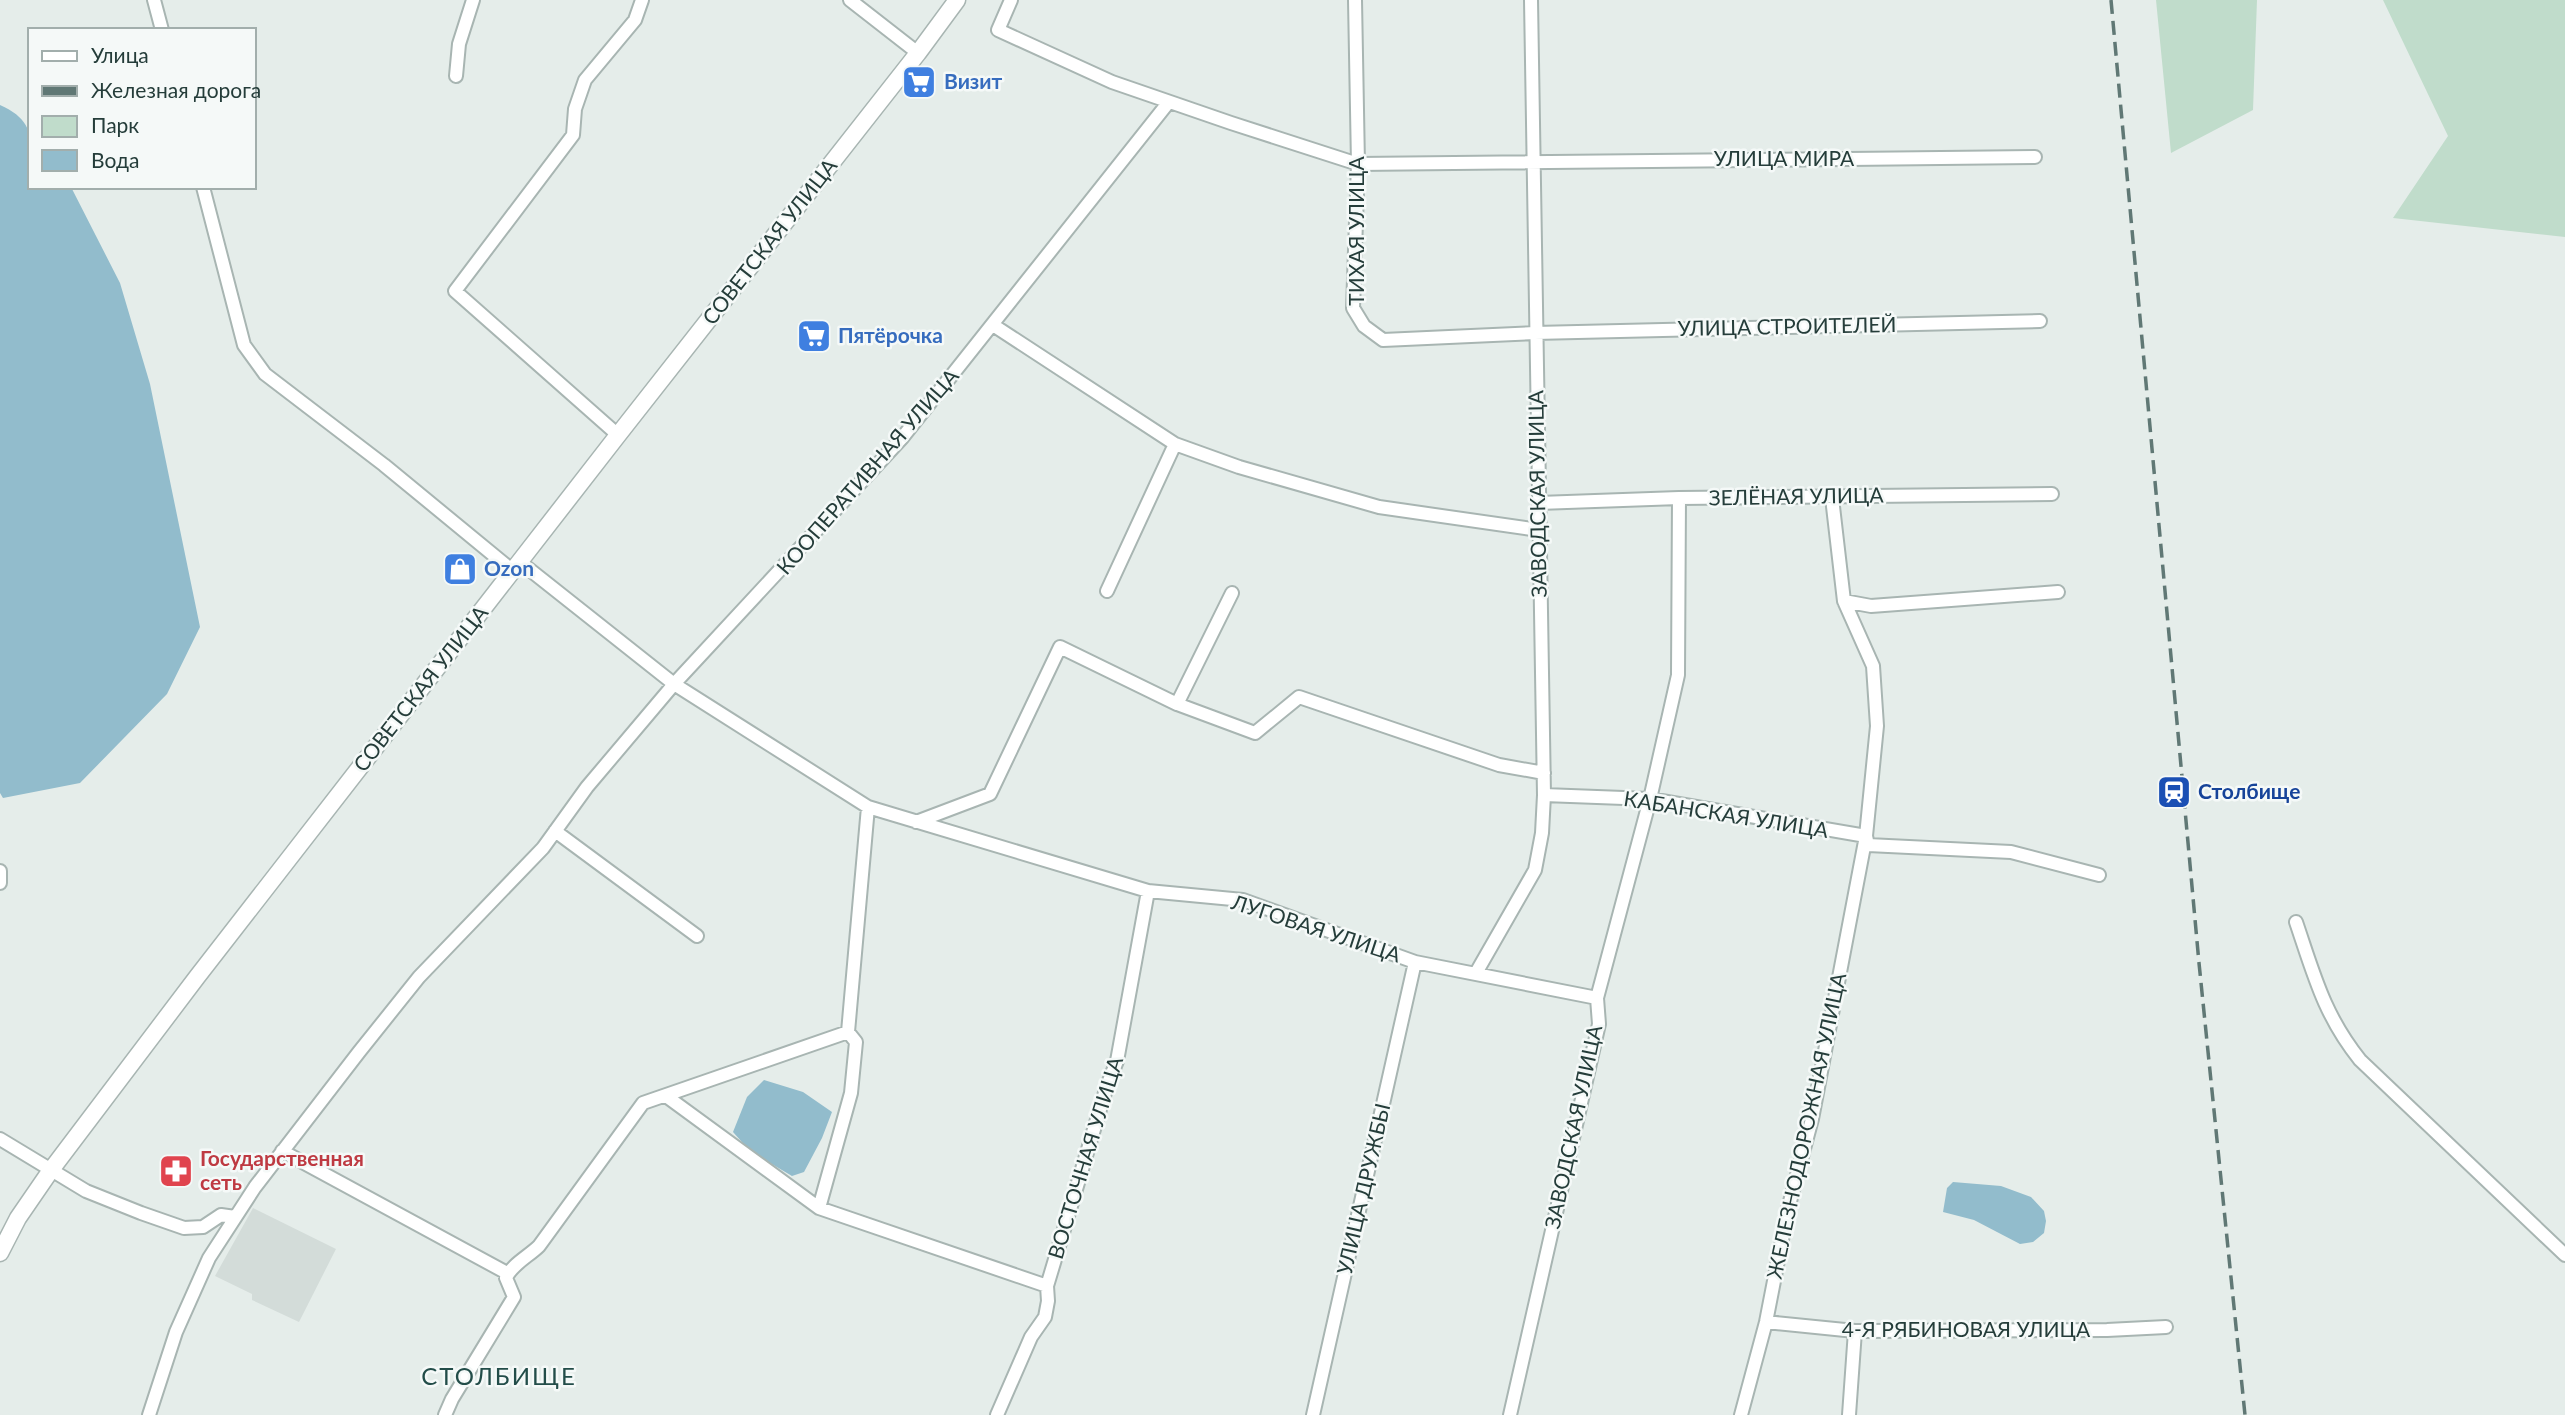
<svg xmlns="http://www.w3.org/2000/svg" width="2565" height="1415" viewBox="0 0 2565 1415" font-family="Lato,sans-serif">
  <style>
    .built { fill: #d3dcd9 }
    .green { fill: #c0dccb }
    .water { fill: #92bccc }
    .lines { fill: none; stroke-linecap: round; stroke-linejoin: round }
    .minor-casing { stroke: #a8b5b2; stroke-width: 16 }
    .tertiary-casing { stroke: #a8b5b2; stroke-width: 19 }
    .minor { stroke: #fff; stroke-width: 12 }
    .tertiary { stroke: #fff; stroke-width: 16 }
    .rail { stroke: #607875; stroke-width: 3.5; stroke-dasharray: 14 7; stroke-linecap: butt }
    .labels { text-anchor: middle; stroke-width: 5; stroke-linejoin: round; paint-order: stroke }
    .shop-label { font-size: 21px; font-weight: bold; fill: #366cbe; stroke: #f5f9f8; text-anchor: start }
    .street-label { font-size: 21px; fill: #253d3a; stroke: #f5f9f8 }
    .transit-label { font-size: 21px; font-weight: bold; fill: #164399; stroke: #f5f9f8; text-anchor: start }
    .health-label { font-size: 21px; font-weight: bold; fill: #be3a42; stroke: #f5f9f8; text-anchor: start }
    .quarter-label { font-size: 24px; letter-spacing: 2px; fill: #234d49; stroke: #f5f9f8 }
  </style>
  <rect width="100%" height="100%" fill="#e5edea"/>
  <path class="built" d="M253,1208L336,1249L299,1322L252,1300V1294L215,1276Z"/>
  <path class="green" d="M2156,0H2257L2253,110L2171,153Z
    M2383,0H2565V237L2393,218L2448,136Z"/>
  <path class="water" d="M0,105C41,123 30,148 30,187H71L120,283L150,384L200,627L167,694L80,783L3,798L0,793Z
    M764,1080L803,1092L832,1112L822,1138L804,1172L792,1176L750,1151L733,1132L747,1097Z
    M1953,1182L2001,1186L2031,1197L2044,1211L2046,1221L2044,1233L2033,1242L2020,1244L1974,1220L1943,1212L1947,1188Z"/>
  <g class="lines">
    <g class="minor-casing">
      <path id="minor" d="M154,0L162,30
        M850,0L918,53
        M1011,0L998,30L1112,82L1231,123L1358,164L2035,157
        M1355,0L1358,164L1353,308L1364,326L1383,340L1535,333L2040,321
        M456,76L459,44L473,0
        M203,187L244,345L265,374L384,465L513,571
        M993,325L1175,444L1239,467L1379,507L1539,530
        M618,435L455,291L573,135L575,109L585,80L635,20L642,0
        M1832,498L1844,601
        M1539,503L1679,498L2052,494
        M520,562L674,684L868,807L1148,891L1243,900L1415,962L1597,998
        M1107,591L1175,444
        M1177,704L1232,593
        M1544,795L1650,799L1866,836L1868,845L2011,852L2099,875
        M916,822L990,794L1060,647L1177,704L1255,733L1299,697L1499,765L1544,773
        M555,831L697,936
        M0,871V883
        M2296,922C2314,975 2324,1015 2360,1060L2565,1255
        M1476,973L1535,870L1542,833L1544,795L1531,0
        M666,1096L819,1208L1047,1286
        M0,1139L86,1191L141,1213L184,1228L203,1227L221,1215L235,1217
        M282,1151L507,1273
        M819,1208L851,1093L856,1042L848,1032
        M1766,1322L1855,1331L2107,1330L2166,1327
        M149,1415L176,1332L209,1258L255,1187L359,1052L419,977L543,848L587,787L674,684L902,438L1168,103
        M445,1415L452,1399L514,1297L506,1278C511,1265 529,1256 539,1246L643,1103L848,1032L868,807
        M997,1415L1031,1337L1045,1317L1048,1301L1047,1286L1107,1086L1117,1061L1148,891
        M1313,1415L1415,962
        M1510,1415L1599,1024L1597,998L1650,799L1678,675L1679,498
        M1741,1415L1766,1322L1788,1209L1812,1119L1866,836L1877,726L1873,666L1844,601L1871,606L2058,592
        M1849,1415L1855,1331"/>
    </g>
    <g class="tertiary-casing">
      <path id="tertiary" d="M0,1253L18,1218L51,1170L197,977L618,435L918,53L957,0"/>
    </g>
    <use href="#minor" class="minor"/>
    <use href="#tertiary" class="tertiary"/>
    <path class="rail" d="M2111,0L2199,963L2245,1415"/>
  </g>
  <defs>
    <g id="supermarket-square" transform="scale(1.75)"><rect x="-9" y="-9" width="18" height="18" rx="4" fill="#3f7fe0" stroke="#f5f9f8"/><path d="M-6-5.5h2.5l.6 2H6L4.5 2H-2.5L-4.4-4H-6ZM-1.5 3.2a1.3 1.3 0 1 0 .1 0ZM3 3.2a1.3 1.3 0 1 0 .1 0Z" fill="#fff"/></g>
    <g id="shop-square" transform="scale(1.75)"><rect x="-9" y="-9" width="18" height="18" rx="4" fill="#3f7fe0" stroke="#f5f9f8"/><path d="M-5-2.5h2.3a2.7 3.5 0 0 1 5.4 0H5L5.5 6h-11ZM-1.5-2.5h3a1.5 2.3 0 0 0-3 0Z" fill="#fff"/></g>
    <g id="station-square" transform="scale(1.75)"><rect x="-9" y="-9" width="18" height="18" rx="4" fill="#1a4fb4" stroke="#f5f9f8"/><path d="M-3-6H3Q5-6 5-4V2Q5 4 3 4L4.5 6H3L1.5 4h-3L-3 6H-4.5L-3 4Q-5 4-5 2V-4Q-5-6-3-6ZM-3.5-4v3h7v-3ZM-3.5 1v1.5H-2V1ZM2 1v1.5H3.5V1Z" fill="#fff"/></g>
    <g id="pharmacy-square" transform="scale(1.75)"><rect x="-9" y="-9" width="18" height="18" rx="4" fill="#e0444e" stroke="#f5f9f8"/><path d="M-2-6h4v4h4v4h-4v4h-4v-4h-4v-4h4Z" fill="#fff"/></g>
  </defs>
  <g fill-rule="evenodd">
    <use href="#supermarket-square" x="919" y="82"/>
    <use href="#supermarket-square" x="814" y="336"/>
    <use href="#shop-square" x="460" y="569"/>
    <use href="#station-square" x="2174" y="792"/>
    <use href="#pharmacy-square" x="176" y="1171"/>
  </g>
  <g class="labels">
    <g class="shop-label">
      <text x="944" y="89">Визит</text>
      <text x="838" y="343">Пятёрочка</text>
      <text x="484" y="576">Ozon</text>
    </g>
    <g class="street-label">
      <text x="1784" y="166">УЛИЦА МИРА</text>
      <text transform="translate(1357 231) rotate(-90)" y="7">ТИХАЯ УЛИЦА</text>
      <text transform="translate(770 242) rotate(-52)" y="7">СОВЕТСКАЯ УЛИЦА</text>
      <text transform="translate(1787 327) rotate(-1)" y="7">УЛИЦА СТРОИТЕЛЕЙ</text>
      <text transform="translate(868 472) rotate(-49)" y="7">КООПЕРАТИВНАЯ УЛИЦА</text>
      <text transform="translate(1538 494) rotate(-91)" y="7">ЗАВОДСКАЯ УЛИЦА</text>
      <text transform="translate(1796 497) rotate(-1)" y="7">ЗЕЛЁНАЯ УЛИЦА</text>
      <text transform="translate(421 689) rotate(-52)" y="7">СОВЕТСКАЯ УЛИЦА</text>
      <text transform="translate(1726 815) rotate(9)" y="7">КАБАНСКАЯ УЛИЦА</text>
      <text transform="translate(1316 929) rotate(18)" y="7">ЛУГОВАЯ УЛИЦА</text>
      <text transform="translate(1807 1126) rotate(-78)" y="7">ЖЕЛЕЗНОДОРОЖНАЯ УЛИЦА</text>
      <text transform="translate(1574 1127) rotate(-78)" y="7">ЗАВОДСКАЯ УЛИЦА</text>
      <text transform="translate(1086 1158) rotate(-73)" y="7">ВОСТОЧНАЯ УЛИЦА</text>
      <text transform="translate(1364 1189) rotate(-77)" y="7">УЛИЦА ДРУЖБЫ</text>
      <text x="1966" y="1337">4-Я РЯБИНОВАЯ УЛИЦА</text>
    </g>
    <g class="transit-label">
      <text x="2198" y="799">Столбище</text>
    </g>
    <g class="health-label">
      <text x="200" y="1166">Государственная<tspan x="200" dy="24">сеть</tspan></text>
    </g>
    <g class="quarter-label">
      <text x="499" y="1385">СТОЛБИЩЕ</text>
    </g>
  </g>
  <rect x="28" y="28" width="228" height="161" fill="#f5f9f8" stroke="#a2aeac" stroke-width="2"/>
  <rect x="42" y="51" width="35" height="10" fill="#ffffff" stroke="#a2aeac" stroke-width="2"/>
  <text x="91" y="63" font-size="21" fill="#253d3a">Улица</text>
  <rect x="42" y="86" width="35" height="10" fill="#607875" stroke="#a2aeac" stroke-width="2"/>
  <text x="91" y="98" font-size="21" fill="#253d3a">Железная дорога</text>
  <rect x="42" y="116" width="35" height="21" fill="#c0dccb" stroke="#a2aeac" stroke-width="2"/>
  <text x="91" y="133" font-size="21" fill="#253d3a">Парк</text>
  <rect x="42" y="150" width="35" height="21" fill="#92bccc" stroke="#a2aeac" stroke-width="2"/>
  <text x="91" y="168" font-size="21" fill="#253d3a">Вода</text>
</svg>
